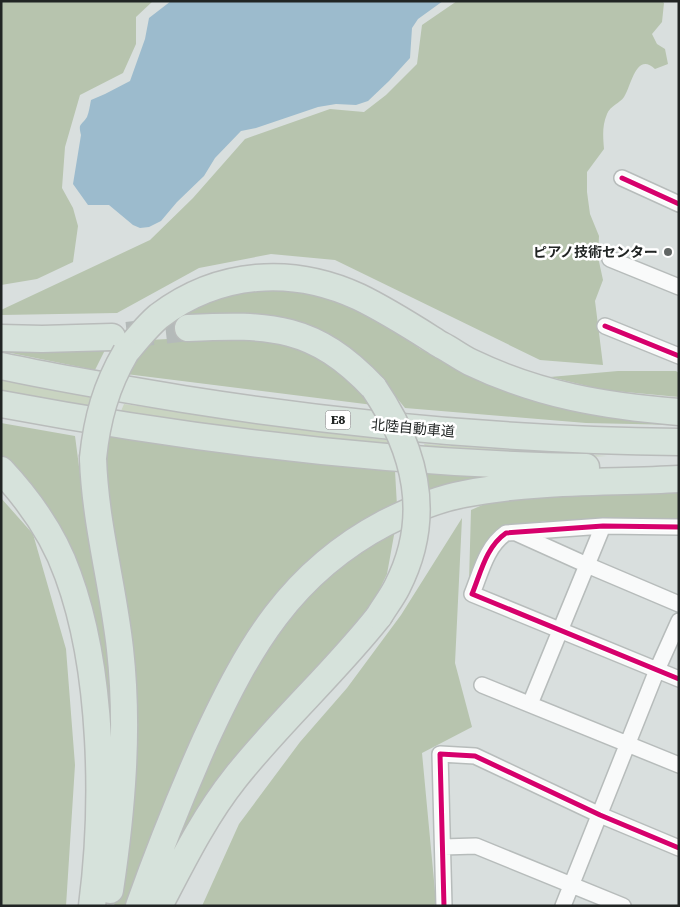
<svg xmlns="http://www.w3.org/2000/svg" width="680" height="907" viewBox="0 0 680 907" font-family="'Roboto Serif','Noto Sans JP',serif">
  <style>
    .green { fill: #c9d4c1 }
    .forest { fill: #b7c4ae }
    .water { fill: #9cbbcd }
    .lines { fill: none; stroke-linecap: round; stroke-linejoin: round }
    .highway-tunnel { stroke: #b4bab9; stroke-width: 26; stroke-dasharray: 26 13; stroke-linecap: butt }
    .street-casing { stroke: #b7bcbb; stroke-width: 18 }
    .highway-casing { stroke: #b9bcbb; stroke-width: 29 }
    .street { stroke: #f9fafa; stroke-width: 15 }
    .highway { stroke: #d6e2db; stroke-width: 26 }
    .highway-bridge-casing { stroke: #b9bcbb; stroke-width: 29; stroke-linecap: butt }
    .highway-bridge { stroke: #d6e2db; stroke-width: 26 }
    .cycleway-casing { stroke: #fff; stroke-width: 8 }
    .cycleway { stroke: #d6006c; stroke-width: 5 }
    .poi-dot { fill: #616665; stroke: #fff; stroke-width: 2 }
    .labels { text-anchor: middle; stroke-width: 5; stroke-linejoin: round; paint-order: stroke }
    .shield { fill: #fff; stroke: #646666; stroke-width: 1 }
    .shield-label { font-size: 12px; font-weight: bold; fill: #212524 }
    .poi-label { font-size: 14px; font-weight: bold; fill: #212524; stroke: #fff; text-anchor: end }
    .street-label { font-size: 14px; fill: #212524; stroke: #fff }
  </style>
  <rect width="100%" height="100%" fill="#d9dfde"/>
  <path class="green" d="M1,380L99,398L94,415L1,397Z
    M124,404L393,441L396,449L118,418Z
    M424,444L607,456L539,459L429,454Z"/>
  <path class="forest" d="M1,1H153L136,17V44L123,73L80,95L65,147L62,188L73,208L78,226L73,262L37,279L1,285Z
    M457,1H662L664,3L662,22L652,34L657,44L665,49L668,64L655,69C636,51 631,87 624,97C620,103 610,106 607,114C602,126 603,136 604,149L587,172V192L590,214L599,236L598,257L603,280L595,301L603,365L540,360L335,260L271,254L199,268L117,313L1,315V310L150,240L193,198L245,139L330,109L364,112L386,95L417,64L422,25Z
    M266,288L300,289L339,299L386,322L420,349L454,364L679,417V425L586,423L405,408L379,376L362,359L187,319L186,312L227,294Z
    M248,335C265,339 285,341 301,348C330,360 353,383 373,405L126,374L148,340Z
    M108,344L95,370L1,351Z
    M618,371H676L679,373V397L604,390L550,377Z
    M1,423L75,436L86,520L97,568L113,695L114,765L83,593L1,459Z
    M107,434L250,455L395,471L397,506L316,556L128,906H114L122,870L104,521Z
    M421,465L457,473L509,480L424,498Z
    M679,489V520L546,521L502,528L469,582L471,510L487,503L524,495Z
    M1,498L33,534L66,649L75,765L66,906H1Z
    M462,518L455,663L472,727L422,753L436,902L434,906H202L239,824L300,742L347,688L401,615Z
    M396,524L387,574L370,609L155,885L235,695L309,588Z"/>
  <path class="water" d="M171,1H443L418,19L412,28L410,58L389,81L368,101L356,105L336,104L318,107L256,128L241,131L215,158L204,176L177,202L161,221L149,227L140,228L133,225L109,205H88L73,184L81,135C78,123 81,126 87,117C89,112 90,105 91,100L105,94L130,81L145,39L149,18Z"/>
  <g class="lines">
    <path class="highway-tunnel" d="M127,335L188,328"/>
    <g class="street-casing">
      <path id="street" d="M622,178L679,204
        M610,259L679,287
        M605,326L679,356
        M679,527L603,526L506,533C486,547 481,572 472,594L679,679
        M516,533L587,565L603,526
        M482,685L679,765
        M530,704L587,565L679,604
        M443,847L476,846L623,906
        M444,906L440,754L475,756L600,815L679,848
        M563,906L657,670L679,621"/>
    </g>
    <g class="highway-casing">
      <path id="highway" d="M188,328C270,324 315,325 374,388
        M1,338L42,339L112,337
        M126,352C136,340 147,326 159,316C219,271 292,266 359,297C388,311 414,328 441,345C451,350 460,357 470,362C539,395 604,406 679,412
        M1,366C61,379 122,389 183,399C347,425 513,440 679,442
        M1,404C193,440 390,464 586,467
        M93,458C95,523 113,585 120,649C129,729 122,810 110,890
        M1,470C30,501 54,535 68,575C103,670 105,806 92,906
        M139,906C159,850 181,795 205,741C248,648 290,573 385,523C409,511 436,499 464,494C534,480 608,483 679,479
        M159,906C182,862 204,817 235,778C280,721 334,673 379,616"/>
    </g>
    <use href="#street" class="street"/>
    <use href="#highway" class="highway"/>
    <g class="highway-bridge-casing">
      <path id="highway-bridge" d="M374,388C416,450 433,517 397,587C392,597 385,606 379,616
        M93,458C97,419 106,386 126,352"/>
    </g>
    <use href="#highway-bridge" class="highway-bridge"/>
    <g class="cycleway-casing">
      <path id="cycleway" d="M622,178L679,204
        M605,326L679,356
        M679,527L603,526L506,533C486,547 481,572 472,594L679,679
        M444,906L440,754L475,756L600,815L679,848"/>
    </g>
    <use href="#cycleway" class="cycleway"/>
  </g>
  <circle class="poi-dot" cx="668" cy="252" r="5"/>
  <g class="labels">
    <rect class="shield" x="325.5" y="410.5" width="25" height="19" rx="4"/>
    <g class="shield-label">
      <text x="338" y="424">E8</text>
    </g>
    <g class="poi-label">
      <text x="658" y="257">ピアノ技術センター</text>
    </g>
    <g class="street-label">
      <text transform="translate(413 428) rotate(5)" y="5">北陸自動車道</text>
    </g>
  </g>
  <rect width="680" height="907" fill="none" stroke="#212524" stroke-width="5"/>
</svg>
